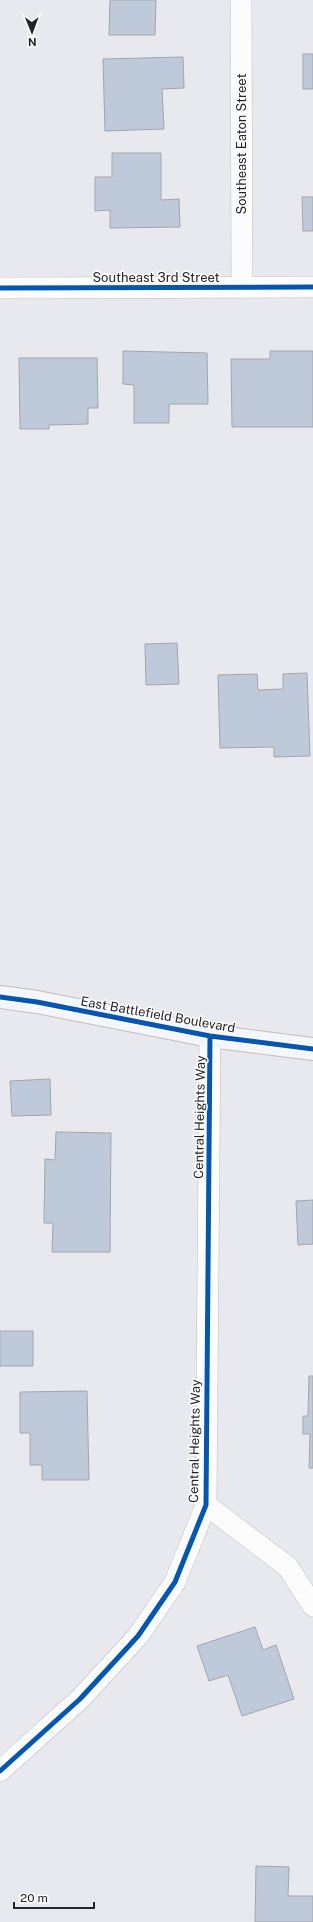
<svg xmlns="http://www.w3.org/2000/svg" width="313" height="1922" viewBox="0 0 313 1922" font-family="'Public Sans',sans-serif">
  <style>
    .building { fill: #becad9; stroke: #a4a5aa }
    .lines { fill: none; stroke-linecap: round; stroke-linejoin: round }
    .street-casing { stroke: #bdbec2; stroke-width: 22 }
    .secondary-casing { stroke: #bdbec2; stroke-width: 24 }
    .street { stroke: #fcfcfd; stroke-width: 21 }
    .secondary { stroke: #f6f6f8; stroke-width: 22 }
    .cycleway-casing { stroke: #fff; stroke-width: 8 }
    .cycleway { stroke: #0057b8; stroke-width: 5 }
    .labels { text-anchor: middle; stroke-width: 3; stroke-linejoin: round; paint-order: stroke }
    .street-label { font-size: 13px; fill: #252529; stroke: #fff }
  </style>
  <rect width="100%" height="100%" fill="#e8e9ef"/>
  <path class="building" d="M110,0H156L155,35H109Z
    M303,54H313V89H303Z
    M183,57L184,88L162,89L164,129L105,131L103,59Z
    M112,153H161V200L179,199L180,227L110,228V210L95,211V177H112Z
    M302,197H313V231H303Z
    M123,351L207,353L208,404H169V423H134V385L123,384Z
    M270,351H313V427H232L231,359H270Z
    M19,358H97L98,408H88V424L49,425V429H20Z
    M177,643L179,684L146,685L145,644Z
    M307,673L310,756L274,757V747L220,748L218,675L257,674L258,690L283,689V674Z
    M50,1079L51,1115L12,1116L10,1081Z
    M56,1132L111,1133L110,1252H52L53,1223H44L45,1159L55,1160Z
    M313,1200V1244L298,1245L296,1201Z
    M0,1331H33V1366H0Z
    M309,1376H313V1468H309L310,1434H303V1416H308Z
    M87,1391L89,1480H42V1465H30V1433H20V1392Z
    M255,1627L263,1650L276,1645L294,1699L242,1716L228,1675L209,1681L197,1646Z
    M256,1866L289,1867L288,1896H313V1922H255Z"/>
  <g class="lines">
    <g class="street-casing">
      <path id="street" d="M241,0L242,287
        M0,288L313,287
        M206,1505L288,1567L313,1606
        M0,1771L80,1699L138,1636L175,1582L206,1505L210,1036"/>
    </g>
    <g class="secondary-casing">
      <path id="secondary" d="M0,997L37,1002L210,1036L313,1049"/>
    </g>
    <use href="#street" class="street"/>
    <use href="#secondary" class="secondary"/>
    <g class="cycleway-casing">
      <path id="cycleway" d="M0,288L313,287
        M0,997L37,1002L210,1036L313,1049
        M0,1771L80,1699L138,1636L175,1582L206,1505L210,1036"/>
    </g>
    <use href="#cycleway" class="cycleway"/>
  </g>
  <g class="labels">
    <g class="street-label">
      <text transform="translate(241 144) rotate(-90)" y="5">Southeast Eaton Street</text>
      <text x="156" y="282">Southeast 3rd Street</text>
      <text transform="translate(158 1014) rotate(10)" y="5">East Battlefield Boulevard</text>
      <text transform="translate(199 1117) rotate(-89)" y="5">Central Heights Way</text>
      <text transform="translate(194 1441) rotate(-89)" y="5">Central Heights Way</text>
    </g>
  </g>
  <g transform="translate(32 32) rotate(179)" stroke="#ffffff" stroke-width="3" paint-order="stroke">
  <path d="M0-3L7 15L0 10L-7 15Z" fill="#252529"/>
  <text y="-6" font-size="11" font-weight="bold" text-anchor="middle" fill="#252529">N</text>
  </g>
  <path d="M14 1902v6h80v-6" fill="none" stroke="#252529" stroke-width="2"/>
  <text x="20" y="1902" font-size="12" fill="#252529" stroke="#ffffff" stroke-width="3" paint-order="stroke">20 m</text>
</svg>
